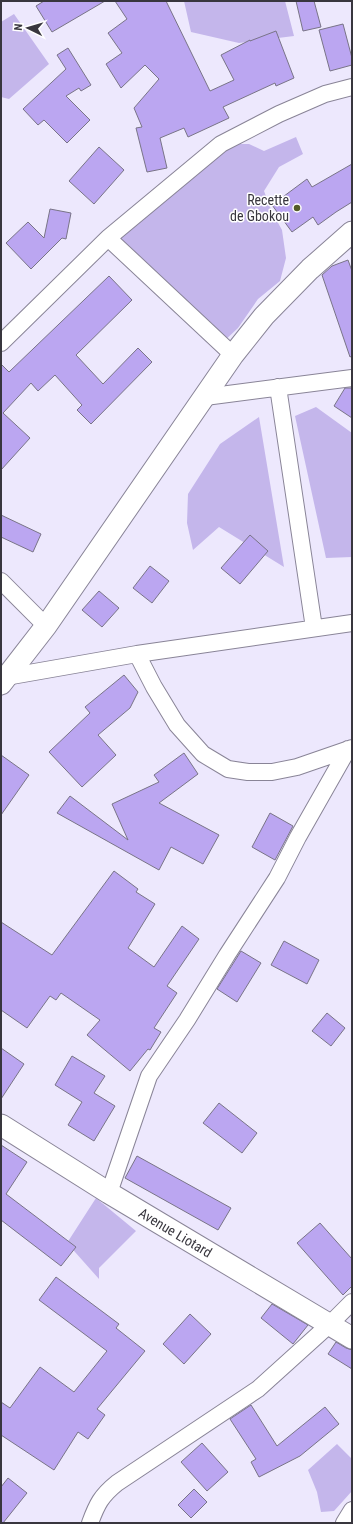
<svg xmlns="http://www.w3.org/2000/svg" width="353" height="1524" viewBox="0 0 353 1524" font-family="'Roboto Condensed',sans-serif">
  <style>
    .green { fill: #c4b6eb }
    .building { fill: #bba6f1; stroke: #797487 }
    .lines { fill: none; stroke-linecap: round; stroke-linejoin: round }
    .minor-casing { stroke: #898497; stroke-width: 18 }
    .tertiary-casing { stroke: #898497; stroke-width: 23 }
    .minor { stroke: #fff; stroke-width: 16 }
    .tertiary { stroke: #fff; stroke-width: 21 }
    .poi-dot { fill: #545c2a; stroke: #fff; stroke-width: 1.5 }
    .labels { text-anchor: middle; stroke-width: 3; stroke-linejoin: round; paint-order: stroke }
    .poi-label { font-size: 14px; fill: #38363e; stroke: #fff; text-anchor: end }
    .street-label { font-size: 14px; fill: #38363e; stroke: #fff }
  </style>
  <rect width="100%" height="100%" fill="#ede8fd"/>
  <path class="green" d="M184,1H285L294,36L239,43L191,32Z
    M14,14L49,64L9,99L1,97V22Z
    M296,137L303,154L279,167L264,191L272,212L282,230L286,258L280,281L258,299L238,328L221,344L108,238L221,144H249L264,151Z
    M316,407L352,433V557L326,558L295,416Z
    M259,417L284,567L219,527L193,550L187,523L188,494L220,444Z
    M96,1198L136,1231L99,1268V1279L67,1243Z
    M337,1444L352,1459V1491L334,1511L321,1512L317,1492L308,1470Z"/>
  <path class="building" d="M44,1H105L52,32L36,6Z
    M115,1H166L210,91L234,80L221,55L250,40V41L276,31L294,78L276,86L275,83L223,107L229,118L188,137L184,128L160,138L167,168L147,172L136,128L142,127L134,108L159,79L145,65L121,88L106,64L122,53L108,33L127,19Z
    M296,1H314L321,27L303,31Z
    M343,24L352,58V65L330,71L319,30Z
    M68,48L91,85L81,91L79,88L66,96L90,120L67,143L44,120L38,125L23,109L66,69L57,55Z
    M99,147L124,170L94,204L69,181Z
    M352,164V202L336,212L318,225L313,217L292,232L272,205L307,179L312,187Z
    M50,209L71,213L66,239L62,238L31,269L6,243L28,222L44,238Z
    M348,260L352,271V356L350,357L322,275L332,266Z
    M109,276L132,300L76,355L103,384L138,348L152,362L91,424L77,410L82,405L55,375L38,391L31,383L3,413L30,438L1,470V364L9,372Z
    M345,388H352V418L334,406Z
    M1,515L41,534L33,552L1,537Z
    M250,535L268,551L240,584L221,568Z
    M150,566L169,581L152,603L133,588Z
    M99,591L119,608L102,627L82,610Z
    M124,675L138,692L130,708L98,735L116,755L82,787L49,752L90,713L85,707Z
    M184,753L198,774L159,803L219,835L203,864L171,847L159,870L57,813L70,796L128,840L112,804L159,782L154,775Z
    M1,755L29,775L1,815Z
    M270,813L293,826L275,860L252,847Z
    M114,871L138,889L136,892L155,904L128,948L154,967L182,926L199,939L167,986L177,993L154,1028L161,1032L150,1050L148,1049L130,1071L87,1035L100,1020L61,993L56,1000L50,996L27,1028L1,1010V922L52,955Z
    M284,941L319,960L307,984L271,965Z
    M241,951L261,963L237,1002L217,989Z
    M327,1013L345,1028L331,1046L312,1031Z
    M1,1048L24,1064L1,1099Z
    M72,1056L105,1076L94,1093L115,1106L94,1141L68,1125L82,1102L55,1085Z
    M219,1103L257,1133L242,1153L203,1123Z
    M1,1145L27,1162L6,1194L76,1247L61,1266L1,1220Z
    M137,1156L231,1208L218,1230L125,1178Z
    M320,1223L352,1259V1286L343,1295L297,1243Z
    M56,1277L119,1324L116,1328L145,1351L97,1409L105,1415L88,1439L78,1432L54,1470L1,1435V1402L10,1408L40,1367L74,1392L107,1351L39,1300Z
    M272,1304L308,1325L293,1344L261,1318Z
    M190,1314L211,1334L184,1364L163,1344Z
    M336,1342L346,1348L352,1350V1369L328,1354Z
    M251,1405L277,1446L325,1407L339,1424L300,1456L259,1477L251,1462L256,1459L230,1419Z
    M202,1443L228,1472L207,1491L181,1462Z
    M8,1478L27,1493L3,1523H1V1487Z
    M194,1489L207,1502L191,1518L178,1505Z"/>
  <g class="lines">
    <g class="minor-casing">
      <path id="minor" d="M108,238L233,355
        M1,343L108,238L221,144L279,114L325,94L352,87
        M278,387L314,628
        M205,397L352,378
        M1,581L46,626
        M137,654L154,687L177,725L203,754L228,769L248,772H272L297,767L352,748
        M6,677L137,654L352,623
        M109,1193L149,1076L187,1020L227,955L277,878L298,837L348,749
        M90,1523C97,1504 101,1496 117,1483L258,1389L330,1324L352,1302
        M344,1523L352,1510"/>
    </g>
    <g class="tertiary-casing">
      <g id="tertiary">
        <path d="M1,684L46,626L233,355L264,316L310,269L352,232"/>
        <path id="s1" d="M1,1125L109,1193L352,1338"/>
      </g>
    </g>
    <use href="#minor" class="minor"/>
    <use href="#tertiary" class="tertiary"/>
  </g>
  <circle class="poi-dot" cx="297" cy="208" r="4"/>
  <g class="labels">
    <g class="poi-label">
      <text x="289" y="205">Recette<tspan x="289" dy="16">de Gbokou</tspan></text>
    </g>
    <g class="street-label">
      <text dy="5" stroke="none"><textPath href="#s1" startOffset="205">Avenue Liotard</textPath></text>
    </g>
  </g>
  <rect width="353" height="1524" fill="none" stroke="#38363e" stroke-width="4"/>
  <g transform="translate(28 28) rotate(275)" stroke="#ffffff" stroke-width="3" paint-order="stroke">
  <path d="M0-3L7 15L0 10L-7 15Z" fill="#38363e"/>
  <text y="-6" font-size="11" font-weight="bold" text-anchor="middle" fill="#38363e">N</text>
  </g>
</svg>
